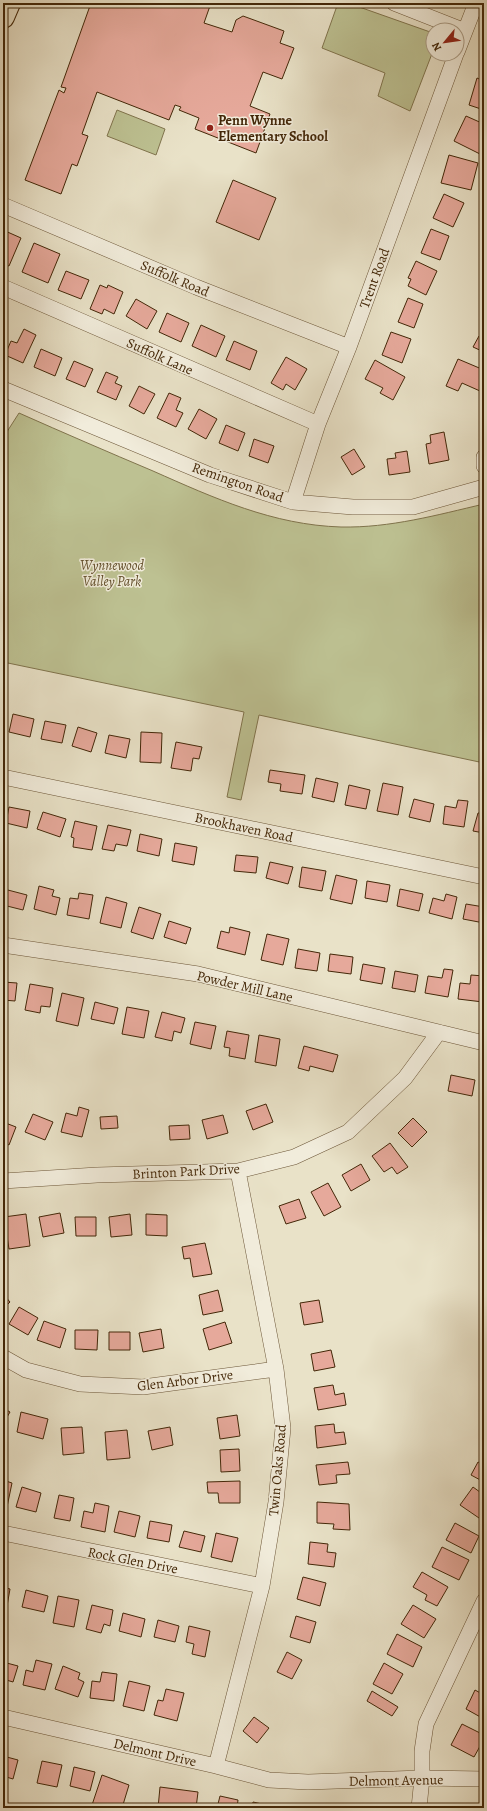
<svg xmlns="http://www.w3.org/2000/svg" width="487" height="1811" viewBox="0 0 487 1811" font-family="Alegreya,serif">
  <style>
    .green { fill: #bdc192; stroke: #80744d }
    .building { fill: #e6a99b; stroke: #432708 }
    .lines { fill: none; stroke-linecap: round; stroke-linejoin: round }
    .street-casing { stroke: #6c5638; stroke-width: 16 }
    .primary-casing { stroke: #432708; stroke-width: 24 }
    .street { stroke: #f1ecdb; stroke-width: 15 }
    .primary { stroke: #e9e2c8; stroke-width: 22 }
    .poi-dot { fill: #8f2418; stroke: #f1ecdb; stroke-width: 1.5 }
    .labels { text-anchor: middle; stroke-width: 3; stroke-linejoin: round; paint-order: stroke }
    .poi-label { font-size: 14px; font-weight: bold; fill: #432708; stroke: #f1ecdb; text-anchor: start }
    .street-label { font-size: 14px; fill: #432708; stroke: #f1ecdb }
    .park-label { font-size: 14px; font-style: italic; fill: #624e2a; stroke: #f1ecdb }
  </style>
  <rect width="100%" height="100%" fill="#e9e2c8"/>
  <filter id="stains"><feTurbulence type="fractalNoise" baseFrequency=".005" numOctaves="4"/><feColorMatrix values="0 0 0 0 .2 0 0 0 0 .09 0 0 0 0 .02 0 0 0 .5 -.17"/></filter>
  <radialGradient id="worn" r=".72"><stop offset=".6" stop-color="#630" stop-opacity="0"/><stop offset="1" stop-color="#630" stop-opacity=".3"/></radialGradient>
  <path class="green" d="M338,3H348L433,33V51L410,111L378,96L385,73L322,48Z
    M117,110L165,129L156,155L107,136Z
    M19,413C64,433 108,452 153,471C214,498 273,525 341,527C390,528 437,515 484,504V763L259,715L241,800L227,797L244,712L3,662V438Z"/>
  <path class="building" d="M91,3H198L202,4V3H211L204,23L232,32L236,20L243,16L284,31L280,43L294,48L282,79L263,72L250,106L270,114L256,153L195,129L199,118L179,110L181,107L175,105L169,120L97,92L82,134L88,136L77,166L72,164L61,194L25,180L59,90L64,93L66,88L61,87Z
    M477,78L484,81V110L469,105Z
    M466,116L484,124V146L480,154L454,141Z
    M449,155L478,163L471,190L441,183Z
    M233,180L276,198L259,240L216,222Z
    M444,194L464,203L453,227L433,218Z
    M431,229L449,236L440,260L421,253Z
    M3,230L21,238L9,266L3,264Z
    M34,243L60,254L48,283L22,272Z
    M416,261L437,271L426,295L408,286L411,279L408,278Z
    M66,271L89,280L81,299L58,290Z
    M100,285L107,288L108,285L123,292L114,314L104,309L102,314L90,309Z
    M408,298L423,304L414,328L398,322Z
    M136,299L157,311L147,329L126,316Z
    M167,313L189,323L181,342L159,332Z
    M201,325L225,336L216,357L192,346Z
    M24,329L36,335L23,363L5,355L11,341L17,343Z
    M391,332L411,339L402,363L382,355Z
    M479,336L484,338V352L473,347Z
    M234,341L257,351L250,370L226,360Z
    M41,349L62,358L55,376L34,367Z
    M286,357L307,369L295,390L286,384L283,390L271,383Z
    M458,359L484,370V383L480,391L462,383L458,391L446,386Z
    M375,360L405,377L393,400L380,393L383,388L365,379Z
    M74,361L93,369L85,387L66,379Z
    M106,372L118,377L115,383L122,386L116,400L97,392Z
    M139,386L155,394L144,414L129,406Z
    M169,393L181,398L176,410L183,413L176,427L157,418Z
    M199,409L217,419L206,439L188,429Z
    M226,425L245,433L238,451L219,443Z
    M444,432L449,460L429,464L426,444L431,443L430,435Z
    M254,439L274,446L268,463L249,456Z
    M354,449L365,467L352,475L341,457Z
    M407,451L410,472L389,475L387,459L396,458L395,453Z
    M13,714L34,719L30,737L9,732Z
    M45,721L66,725L62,743L41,739Z
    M78,727L97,733L91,752L72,746Z
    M141,732L162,733L161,763L140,762Z
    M109,735L130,739L126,758L105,753Z
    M176,742L202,747L199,759L193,758L191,771L171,768Z
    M270,770L305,775L302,794L280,791L281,784L268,782Z
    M316,778L338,783L334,802L312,797Z
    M383,783L403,787L398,815L377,811Z
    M349,785L370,790L366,809L345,805Z
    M414,799L434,804L430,822L409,817Z
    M458,800L468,801L464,827L443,824L445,806L456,808Z
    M9,807L30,811L27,828L6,823Z
    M481,807L484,808V833L473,831L478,813H480Z
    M43,812L66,819L60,837L37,829Z
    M75,821L97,826L92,850L73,847L74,838L71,837Z
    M108,825L131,830L127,846L116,844L114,851L102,849Z
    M140,834L162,839L159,856L137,851Z
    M175,843L197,847L194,865L172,861Z
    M236,855L258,857L256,873L234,871Z
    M270,862L293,867L288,884L266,878Z
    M302,867L326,871L322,891L299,887Z
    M336,875L357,880L352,904L330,899Z
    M367,881L390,885L387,902L365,898Z
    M39,886L54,890L52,896L60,898L56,915L34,909Z
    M4,889L27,895L23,910L3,905Z
    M400,889L423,894L419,911L397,906Z
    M79,893L93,895L89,919L67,915L70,898L78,899Z
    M446,894L457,897L452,919L429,913L433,898L444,901Z
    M106,897L127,903L121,928L100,923Z
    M466,904L484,907V923L463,919Z
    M139,907L161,914L153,939L131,932Z
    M169,921L191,928L186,944L164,937Z
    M230,927L250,932L245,955L217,948L221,931L229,933Z
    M267,934L289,939L283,965L261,960Z
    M298,949L320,953L317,971L295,968Z
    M330,954L353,957L351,974L328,971Z
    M363,964L385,968L382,984L360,980Z
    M444,969L453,970L448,997L425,993L428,976L442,978Z
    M395,971L418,975L415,992L392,988Z
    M471,975L484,976L483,1002L458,999L460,983L470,984Z
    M3,982L17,983L15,1001L3,1000Z
    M30,984L53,988L50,1007L41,1006L40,1013L25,1010Z
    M62,993L84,998L78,1026L56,1021Z
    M95,1002L118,1008L114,1024L91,1019Z
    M127,1007L149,1011L144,1038L122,1034Z
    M162,1012L185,1018L181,1033L174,1031L172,1041L155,1037Z
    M195,1022L216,1026L211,1049L190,1044Z
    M227,1031L249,1035L245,1059L229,1056L230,1048L224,1047Z
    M259,1035L280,1039L276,1066L255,1062Z
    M304,1046L338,1055L333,1072L310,1066L309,1071L298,1068Z
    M451,1075L475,1080L472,1096L448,1091Z
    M266,1104L273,1122L253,1130L246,1111Z
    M79,1107L89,1110L82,1137L61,1132L66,1113L77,1116Z
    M33,1114L53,1122L45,1140L25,1132Z
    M223,1115L228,1133L207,1139L202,1120Z
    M117,1116L118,1128L101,1129L100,1117Z
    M413,1118L427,1132L412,1147L398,1133Z
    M3,1122L16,1127L9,1145L3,1142Z
    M189,1125L190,1139L170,1140L169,1126Z
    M390,1143L408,1167L397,1174L392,1167L384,1172L372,1156Z
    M361,1164L370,1180L351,1191L342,1175Z
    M328,1183L341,1207L324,1216L311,1192Z
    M299,1199L306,1218L286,1224L279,1206Z
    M60,1213L64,1233L43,1237L39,1217Z
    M26,1214L30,1246L9,1249L4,1217Z
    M130,1214L132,1235L111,1237L109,1217Z
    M146,1214L167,1215V1236L146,1235Z
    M75,1217H96V1236H76Z
    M205,1243L212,1274L193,1277L190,1258L184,1259L182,1247Z
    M218,1290L223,1311L203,1315L199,1295Z
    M3,1294L10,1302L3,1309Z
    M319,1300L323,1322L304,1325L300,1303Z
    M19,1307L38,1318L28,1335L9,1324Z
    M44,1321L66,1329L60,1348L37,1340Z
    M225,1322L232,1343L209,1350L203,1329Z
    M161,1329L164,1348L143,1352L139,1333Z
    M75,1330H98L97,1350L75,1349Z
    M109,1332H130V1350H109Z
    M331,1350L335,1367L314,1371L311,1354Z
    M333,1385L335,1395L344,1393L346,1405L318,1410L314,1388Z
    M3,1408L10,1412L3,1424Z
    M21,1412L48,1419L43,1439L17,1432Z
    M237,1415L240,1436L220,1439L217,1418Z
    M334,1424L335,1433L344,1432L346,1444L317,1448L315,1426Z
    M82,1427L84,1453L63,1455L61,1428Z
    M170,1427L173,1445L152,1450L148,1431Z
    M127,1430L130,1458L107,1460L105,1432Z
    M239,1449L240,1471L221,1472L220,1450Z
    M348,1462L350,1474L336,1475L337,1483L319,1485L316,1465Z
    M478,1462L484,1465V1482L471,1475Z
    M3,1480L12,1483L7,1507L3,1506Z
    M240,1481V1503H219L218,1493H208L207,1482Z
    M22,1487L41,1493L36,1512L16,1507Z
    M473,1487L484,1495V1511L479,1518L460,1505Z
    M59,1495L74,1498L70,1521L54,1518Z
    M317,1502L349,1504L350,1530L333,1529L334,1524L317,1523Z
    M95,1503L109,1506L105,1532L81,1527L84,1511L93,1513Z
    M119,1511L140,1516L135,1537L114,1532Z
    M150,1521L172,1525L169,1542L147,1538Z
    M455,1523L479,1536L471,1553L446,1540Z
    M184,1531L205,1536L201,1552L179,1547Z
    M216,1533L238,1538L232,1562L211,1557Z
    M310,1542L328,1544L327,1552L336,1553L334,1567L308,1564Z
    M442,1547L469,1560L459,1580L432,1567Z
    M422,1572L448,1587L437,1606L425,1600L427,1595L413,1587Z
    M303,1577L326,1583L320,1606L297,1599Z
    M3,1587L10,1589L7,1606L3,1605Z
    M26,1590L48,1596L44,1612L22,1607Z
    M58,1596L79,1600L74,1627L53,1623Z
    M92,1605L113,1610L110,1626L104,1624L101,1633L86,1629Z
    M413,1605L436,1619L424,1638L401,1624Z
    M123,1613L145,1619L141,1637L119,1631Z
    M296,1616L316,1622L310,1643L290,1637Z
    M158,1620L179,1626L175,1642L154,1637Z
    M189,1626L210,1631L205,1657L192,1654L194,1644L186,1642Z
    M397,1634L422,1647L413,1667L387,1654Z
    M287,1652L302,1660L292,1679L277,1672Z
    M36,1660L52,1664L45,1690L23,1685L26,1670L33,1672Z
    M3,1662L18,1666L13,1682L3,1679Z
    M384,1663L403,1674L392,1694L373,1684Z
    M63,1666L80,1673L78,1679L84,1682L78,1697L55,1689Z
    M102,1672L117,1674L114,1701L90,1698L92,1681L100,1682Z
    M129,1681L150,1686L144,1711L123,1706Z
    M166,1689L184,1693L177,1721L154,1715L158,1700L163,1701Z
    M475,1690L484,1695V1719L466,1709Z
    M372,1691L398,1707L392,1716L367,1701Z
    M254,1717L269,1728L257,1743L243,1731Z
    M462,1724L484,1735V1739L474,1757L451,1745Z
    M3,1756L18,1760L13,1779L3,1776Z
    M42,1761L62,1765L57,1787L37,1783Z
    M74,1767L95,1772L90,1791L70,1786Z
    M102,1775L129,1785L122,1808H91Z
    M160,1787L198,1792L196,1808H158Z
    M220,1796L238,1800L237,1808H217Z
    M253,1802L271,1806V1808H252Z"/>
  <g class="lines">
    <g class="street-casing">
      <path id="street" d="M394,3L465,31
        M457,52L476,3
        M3,205L196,287L349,347
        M3,287L318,424
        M3,389L210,475L293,502L353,507H413L484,487
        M484,457V466
        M293,502L318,424L349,347L456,54
        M3,777L484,877
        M3,945L198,974L484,1043
        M3,1181L97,1175L238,1171L294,1157L348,1132L405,1078L439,1032
        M3,1357L26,1370L80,1384L143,1387L276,1369
        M3,1533L262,1586
        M3,1717L216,1766L269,1780L308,1782L422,1778L484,1779
        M216,1766L262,1586L276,1502L283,1428L276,1369L238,1171
        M419,1808L422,1778V1751L426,1724L484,1601"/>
    </g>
    <g class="primary-casing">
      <path id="primary" d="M3,17L9,3"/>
    </g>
    <use href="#street" class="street"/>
    <use href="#primary" class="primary"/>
  </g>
  <circle class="poi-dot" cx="210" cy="128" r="4"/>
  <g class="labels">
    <g class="poi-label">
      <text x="218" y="125">Penn Wynne<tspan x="218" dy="16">Elementary School</tspan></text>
    </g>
    <g class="street-label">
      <text transform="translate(175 278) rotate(23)" y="5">Suffolk Road</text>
      <text transform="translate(374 278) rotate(-70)" y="5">Trent Road</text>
      <text transform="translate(160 356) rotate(24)" y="5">Suffolk Lane</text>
      <text transform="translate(238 482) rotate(19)" y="5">Remington Road</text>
      <text transform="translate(244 827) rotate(12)" y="5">Brookhaven Road</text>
      <text transform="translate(245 986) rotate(13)" y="5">Powder Mill Lane</text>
      <text transform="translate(186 1171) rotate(-3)" y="5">Brinton Park Drive</text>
      <text transform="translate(185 1380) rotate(-7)" y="5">Glen Arbor Drive</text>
      <text transform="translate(277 1470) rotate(-85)" y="5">Twin Oaks Road</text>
      <text transform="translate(133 1560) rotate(11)" y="5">Rock Glen Drive</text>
      <text transform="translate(155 1752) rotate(13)" y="5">Delmont Drive</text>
      <text transform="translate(396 1780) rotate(-1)" y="5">Delmont Avenue</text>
    </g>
    <g class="park-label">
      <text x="112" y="570">Wynnewood<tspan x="112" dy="16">Valley Park</tspan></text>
    </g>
  </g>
  <rect width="487" height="1811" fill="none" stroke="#e9e2c8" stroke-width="16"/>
  <rect x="4" y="4" width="479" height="1803" fill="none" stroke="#432708" stroke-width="2"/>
  <rect x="8" y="8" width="471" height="1795" fill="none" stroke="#432708"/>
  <g transform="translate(445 42) rotate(241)"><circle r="19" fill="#f1ecdb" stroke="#ab9d87"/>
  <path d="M0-3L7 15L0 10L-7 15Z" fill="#8f2418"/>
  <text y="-6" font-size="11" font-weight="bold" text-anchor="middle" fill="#432708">N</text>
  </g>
  <rect width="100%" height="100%" filter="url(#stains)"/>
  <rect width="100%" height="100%" fill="url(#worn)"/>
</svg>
